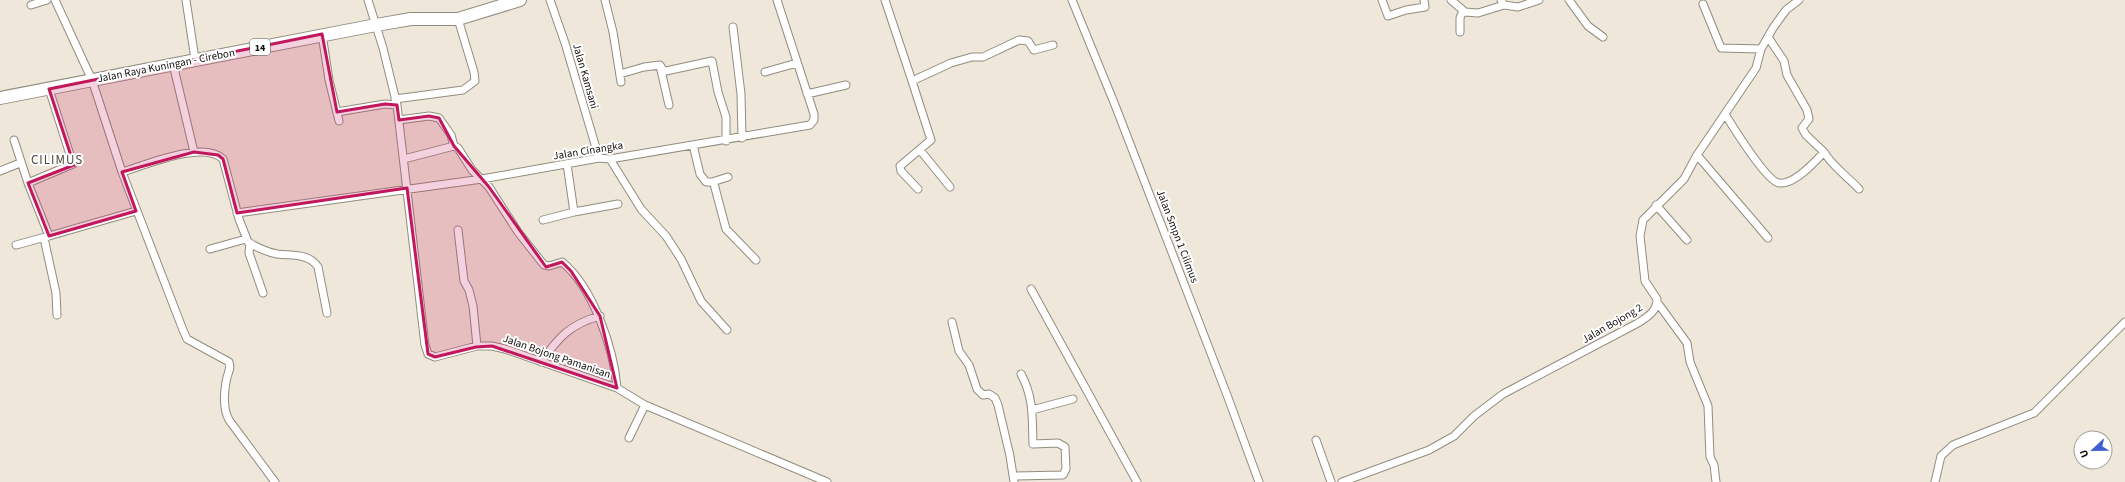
<svg xmlns="http://www.w3.org/2000/svg" width="2125" height="482" viewBox="0 0 2125 482" font-family="'Source Sans 3',sans-serif">
  <style>
    .lines { fill: none; stroke-linecap: round; stroke-linejoin: round }
    .minor-casing { stroke: #928c7f; stroke-width: 9 }
    .trunk-casing { stroke: #928c7f; stroke-width: 14 }
    .minor { stroke: #fff; stroke-width: 7 }
    .trunk { stroke: #fff; stroke-width: 12 }
    .marked { fill: #c2185b; fill-opacity: 0.2; stroke: #c2185b; stroke-width: 3; stroke-linejoin: round }
    .labels { text-anchor: middle; stroke-width: 4; stroke-linejoin: round; paint-order: stroke }
    .shield { fill: #fff; stroke: #585654; stroke-width: 1 }
    .shield-label { font-size: 10px; font-weight: bold; fill: #110e0a }
    .street-label { font-size: 11px; fill: #110e0a; stroke: #fff }
    .quarter-label { font-size: 13px; letter-spacing: 1px; fill: #4d483d; stroke: #fff }
  </style>
  <rect width="100%" height="100%" fill="#efe8da"/>
  <g class="lines">
    <g class="minor-casing">
      <path id="minor" d="M55,0L92,80L122,172L183,330L187,339L229,362C231,368 229,371 227,377C224,391 222,407 229,420L275,482
        M186,0L195,59
        M368,0L383,48L397,105L425,345L428,354L435,357L477,346H492L505,349L617,388L645,405L827,482
        M550,0L565,43L599,158
        M605,0L613,32L621,82
        M885,0L912,81
        M1072,0L1115,105L1227,395L1259,482
        M1382,0L1388,16L1406,10L1425,7L1424,0
        M1451,0L1465,12
        M1501,0L1504,5L1518,7L1539,0
        M1569,0L1588,26L1603,37
        M1703,4L1721,48L1761,49
        M31,5L47,0
        M733,27L741,94L742,138
        M1460,32V18L1462,13L1465,12L1478,13L1504,5
        M322,34L329,80L339,121
        M1768,37L1784,61L1787,75L1807,110L1809,119L1802,128L1806,135L1824,152
        M173,64L194,152
        M660,66L669,105
        M765,72L797,63
        M620,74L644,67L660,65L663,70L666,71L712,61L718,92L726,117V141
        M807,94L846,85
        M395,99L463,90L475,81L474,72L458,19
        M337,112L385,104L397,105
        M1725,114C1733,127 1767,182 1779,183C1794,185 1815,162 1824,152C1833,167 1847,176 1859,189
        M399,120L429,116L439,118L451,135L454,146L458,148L472,170L489,187L518,232L544,265L549,266L562,262C593,287 614,349 617,388
        M14,140L28,183L73,164L49,89
        M693,145L700,174L706,182H712L714,184L726,229L756,260
        M920,150L950,187
        M1697,155L1768,238
        M404,159L454,146
        M610,159L641,209L666,236L681,259L701,301L727,330
        M567,164L574,212
        M0,171L20,163
        M122,172C146,165 203,140 223,159L239,219L248,242C256,247 267,252 277,254C292,256 309,253 318,267L327,313
        M712,182L728,177
        M28,183L49,236L136,211
        M918,189L901,171L900,166L931,140L912,81L951,63L972,57H983L1019,40L1028,41L1034,50L1053,45
        M1656,205L1687,240
        M237,213L482,179L599,158L610,159L810,125L814,120V114L777,0
        M543,220L574,212L618,204
        M458,230L464,281L469,290L473,306L477,346
        M44,238L56,293L57,315
        M250,243L249,253L263,293
        M16,245L49,236
        M210,249L246,239
        M1031,289L1137,482
        M1657,302L1687,343L1690,362L1708,406L1710,457L1714,465L1716,482
        M952,322L959,351L969,365L977,389L983,395L989,394L995,398L998,405L1010,456L1014,482
        M541,362C558,338 570,324 600,316
        M1032,410L1073,399
        M629,438L645,405
        M1316,440L1331,482
        M1013,476L1063,475L1066,469L1065,447L1058,443L1033,444C1032,418 1034,398 1021,374
        M1342,482L1429,450L1454,436L1474,416L1503,394L1638,323C1647,317 1657,312 1657,299L1645,281L1640,236L1643,220L1684,179L1697,155L1756,68L1761,49L1773,28L1786,10L1799,0
        M1935,482L1941,456L1953,445L2034,413L2125,322"/>
    </g>
    <g class="trunk-casing">
      <path id="trunk" d="M0,98L376,25L411,19H458L520,0"/>
    </g>
    <use href="#minor" class="minor"/>
    <use href="#trunk" class="trunk"/>
  </g>
  <path class="marked" d="M322,34L337,112L385,104L397,105L399,120L429,116L439,118L454,146L489,187L546,267L562,262L571,271L600,316L617,388L492,346L476,347L435,357L428,354L407,188L237,213L223,159L218,155L194,152L122,172L136,211L49,236L28,183L74,165L49,89Z"/>
  <g class="labels">
    <rect class="shield" x="250" y="39" width="20" height="16" rx="3"/>
    <g class="shield-label">
      <text x="260" y="51">14</text>
    </g>
    <g class="street-label">
      <text transform="translate(166 65) rotate(-11)" y="4">Jalan Raya Kuningan - Cirebon</text>
      <text transform="translate(586 76) rotate(74)" y="4">Jalan Kamsani</text>
      <text transform="translate(588 150) rotate(-9)" y="4">Jalan Cinangka</text>
      <text transform="translate(1178 236) rotate(69)" y="4">Jalan Smpn 1 Cilimus</text>
      <text transform="translate(1612 323) rotate(-30)" y="4">Jalan Bojong 2</text>
      <text transform="translate(557 356) rotate(19)" y="4">Jalan Bojong Pamanisan</text>
    </g>
    <g class="quarter-label">
      <text x="57" y="164">CILIMUS</text>
    </g>
  </g>
  <g transform="translate(2093 450) rotate(248)"><circle r="19" fill="#ffffff" stroke="#a09f9d"/>
  <path d="M0-3L7 15L0 10L-7 15Z" fill="#435ed1"/>
  <text y="-6" font-size="11" font-weight="bold" text-anchor="middle" fill="#110e0a">U</text>
  </g>
</svg>
